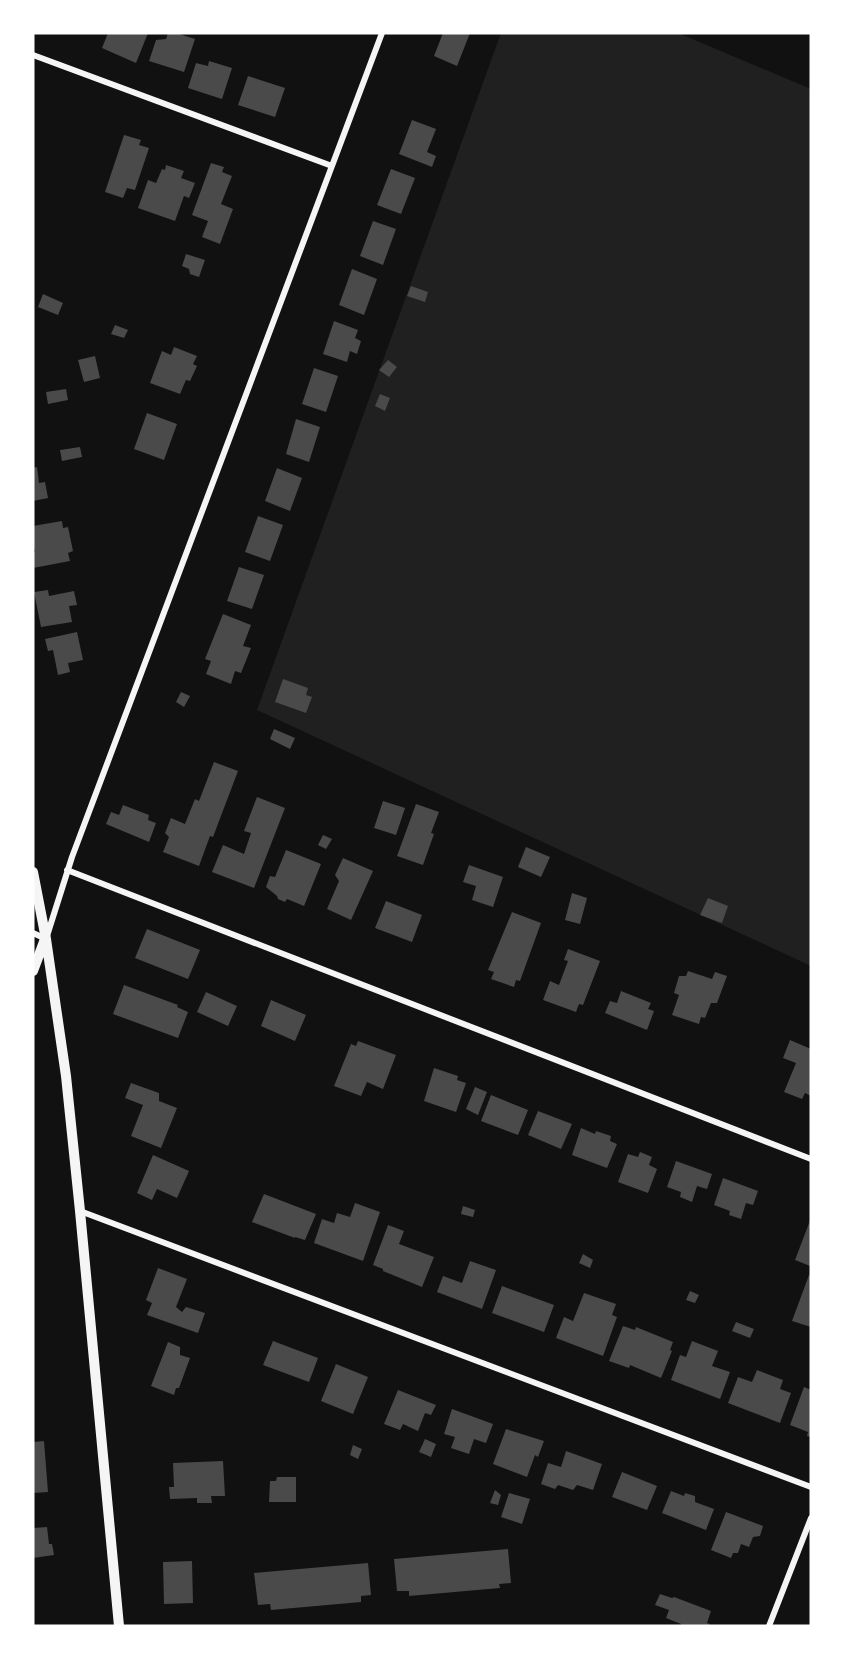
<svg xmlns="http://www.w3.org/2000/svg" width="844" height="1659" viewBox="0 0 844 1659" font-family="Raleway,sans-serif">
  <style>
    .green { fill: #202020 }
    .building { fill: #4a4a4a }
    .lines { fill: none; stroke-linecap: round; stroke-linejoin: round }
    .minor { stroke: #f5f5f5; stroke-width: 6 }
    .tertiary { stroke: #f5f5f5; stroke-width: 10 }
  </style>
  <rect width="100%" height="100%" fill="#111"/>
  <path class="green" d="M501,33H678L811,89V966L257,710Z"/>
  <path class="building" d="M108,33H148L136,63L102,48Z
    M168,33H176L195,39L184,72L149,61L156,40L166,39Z
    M443,33H470L457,66L434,56Z
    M209,61L232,68L222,99L188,88L196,63L208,66Z
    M248,76L285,88L275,117L238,105Z
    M412,120L436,129L427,152L436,156L432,167L399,154Z
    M124,135L141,140L139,145L149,148L135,190L127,188L123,198L105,192Z
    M211,163L224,167L222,172L232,176L221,204L233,209L220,244L202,237L208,221L192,215Z
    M166,165L184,171L181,178L195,183L189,198L184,196L175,221L138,208L148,180L156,183L162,169L165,170Z
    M391,169L415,178L401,214L377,205Z
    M373,221L396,229L383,265L360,256Z
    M186,254L205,260L199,277L190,274L189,269L182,266Z
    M352,269L377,279L364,315L339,305Z
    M411,286L428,292L425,302L407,296Z
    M43,294L63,303L58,315L38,307Z
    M334,321L358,330L355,338L361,341L357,354L350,351L347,362L323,354Z
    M115,325L128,330L124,338L111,334Z
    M174,347L197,356L193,364L197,366L190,381L186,380L180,394L150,383L162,351L171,355Z
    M95,356L100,378L84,382L78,360Z
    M388,360L397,367L389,377L379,370Z
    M314,368L338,376L326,412L302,404Z
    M66,389L68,400L48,404L46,392Z
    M380,394L390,398L385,411L375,406Z
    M147,413L177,424L164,460L134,449Z
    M296,419L320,427L309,462L286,454Z
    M80,447L82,457L62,461L60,450Z
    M37,467L39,483L45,482L48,498L33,501V468Z
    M277,468L302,478L290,511L265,501Z
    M258,516L283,525L270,561L245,552Z
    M62,521L63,528L68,527L73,551L68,553L70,561L33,568V553L35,552L33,543V526Z
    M239,567L264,575L252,609L227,601Z
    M48,590L49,596L74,591L77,605L69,606L72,622L41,627L34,592Z
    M223,614L251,625L243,646L251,648L241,673L235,671L231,684L206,674L211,661L205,659Z
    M77,632L83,660L68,663L70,672L58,675L53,650L48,651L45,639Z
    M283,679L308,688L306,695L312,697L306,713L275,702Z
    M181,692L190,696L184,707L176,702Z
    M274,729L295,738L290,749L270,739Z
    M214,762L238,771L213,837L210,836L199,866L163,852L169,837L165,833L171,818L185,824L195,799L199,801Z
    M257,797L285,808L254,888L212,872L223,845L244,854L251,833L244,831Z
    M383,801L405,808L396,835L374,828Z
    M416,804L439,812L431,833L434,834L423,865L397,856Z
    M123,805L149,815L148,820L156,823L149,842L106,824L111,812L119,815Z
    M323,835L332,839L326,849L318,845Z
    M526,847L550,857L541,877L518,867Z
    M286,850L321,864L304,906L287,899L285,902L278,899L277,896L266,887L270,876L275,877Z
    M343,858L373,871L351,920L327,909L339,881L335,875Z
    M469,865L503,877L493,907L472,900L476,886L463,882Z
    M572,893L587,898L580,924L565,920Z
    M708,898L728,906L722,923L700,915Z
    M386,901L422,915L412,942L375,928Z
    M512,912L541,923L520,981L516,980L514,987L491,979L494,972L488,970Z
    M147,929L200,950L188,979L135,958Z
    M568,949L600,961L583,1005L579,1004L576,1012L543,1000L550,981L559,985L568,961L564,960Z
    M688,971L712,979L715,972L727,976L717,1003H711L705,1018L701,1017L699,1024L672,1015L679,995L674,993L679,976H686Z
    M124,985L178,1005L177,1007L188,1012L178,1038L113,1014Z
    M621,991L651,1003L648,1009L654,1011L647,1030L605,1013L610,1001L617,1003Z
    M206,992L237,1006L228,1026L197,1012Z
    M271,1000L306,1015L295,1041L261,1026Z
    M790,1040L811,1049V1096L805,1093L802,1099L784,1092L796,1063L783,1058Z
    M358,1041L396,1055L383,1089L367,1082L361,1096L334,1086L351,1044L356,1046Z
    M434,1068L458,1076L457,1080L466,1083L456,1112L424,1101Z
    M131,1083L159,1093V1101L177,1108L161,1148L131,1136L143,1105L125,1098Z
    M475,1087L487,1092L478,1115L466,1109Z
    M491,1095L528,1110L518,1135L481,1121Z
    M538,1111L572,1124L561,1149L528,1135Z
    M581,1128L595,1134L596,1131L611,1136L610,1141L617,1144L607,1168L572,1155Z
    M640,1152L652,1157L649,1165L657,1169L648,1193L618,1182L628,1154L638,1157Z
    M153,1155L189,1171L177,1198L157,1189L152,1200L137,1193Z
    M676,1161L712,1174L707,1189L697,1186L692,1202L680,1197L681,1192L667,1187Z
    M723,1178L758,1191L753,1205L746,1203L741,1219L729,1215L730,1211L714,1205Z
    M264,1194L316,1214L305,1240L295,1237V1238L252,1222Z
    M355,1203L380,1212L363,1261L314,1243L322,1219L334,1223L337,1213L350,1217Z
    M463,1206L475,1210L473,1217L461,1214Z
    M811,1218V1265L810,1266L795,1260Z
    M388,1225L404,1231L399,1244L434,1257L422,1287L383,1271V1269L373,1265Z
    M583,1254L593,1260L590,1268L579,1263Z
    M470,1261L496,1270L482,1309L437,1292L443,1276L462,1283Z
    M158,1268L187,1279L176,1307L182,1312L186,1307L205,1313L198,1333L147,1315L152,1303L146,1300Z
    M809,1275L811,1276V1327L792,1321Z
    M502,1286L554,1305L544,1332L492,1313Z
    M690,1291L699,1295L695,1303L686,1300Z
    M584,1293L616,1304L612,1315L617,1317L603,1356L556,1338L564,1317L573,1321Z
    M736,1322L754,1329L750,1338L732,1331Z
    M623,1326L635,1330L636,1327L673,1342L670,1350L672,1351L661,1378L630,1365L629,1368L609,1361Z
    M273,1341L318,1358L309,1382L263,1365Z
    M692,1341L718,1351L712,1366L730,1372L720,1399L671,1380L680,1355L686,1357Z
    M168,1342L180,1347V1355L190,1358L179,1388H176L174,1395L151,1386Z
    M336,1364L368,1377L353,1414L321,1401Z
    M757,1370L783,1380L780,1389L791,1393L780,1423L728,1403L738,1377L752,1382Z
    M804,1387L811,1390V1437L807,1436L808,1432L790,1425Z
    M398,1390L436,1405L431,1415L425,1413L418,1431L403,1424L400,1430L384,1424Z
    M452,1409L493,1424L486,1443L474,1439L469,1454L451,1448L455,1437L444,1434Z
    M506,1429L544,1441L538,1457L535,1455L527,1477L493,1464Z
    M425,1439L436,1444L431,1457L419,1452Z
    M44,1441L48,1492L33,1493V1442Z
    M353,1445L362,1449L358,1459L350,1455Z
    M566,1451L602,1464L593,1490L577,1485L573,1490L558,1485L555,1489L541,1484L548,1463L561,1467Z
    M223,1461L225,1496H211L212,1503H197V1498L170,1499L169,1487H174L173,1463Z
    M622,1472L657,1486L647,1510L612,1497Z
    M277,1477H296V1502H269L270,1481H276Z
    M495,1490L501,1495L498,1505L490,1503Z
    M671,1491L684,1496L685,1493L695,1496V1502L714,1509L706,1530L662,1513Z
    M509,1493L530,1499L522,1524L501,1517Z
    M726,1512L763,1526L760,1536L753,1537L749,1547L741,1544L738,1553H733L731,1558L711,1550Z
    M47,1527L49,1544H52L54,1555L33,1558V1528Z
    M508,1549L511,1583L499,1584L500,1588L409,1596V1591H397L394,1559Z
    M192,1561L193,1603L164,1604L163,1562Z
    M368,1563L371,1595L361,1596V1602L271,1610L270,1604L258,1605L254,1573Z
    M660,1594L672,1598L674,1597L711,1611L707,1623L710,1624L709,1626H681V1624L666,1618L669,1610L655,1605Z"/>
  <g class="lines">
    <path class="minor" d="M33,55L332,166
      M67,870L811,1159
      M33,933L46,939L72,857L382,33
      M80,1211L811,1487
      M769,1626L811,1518"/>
    <path class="tertiary" d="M33,872L46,939L66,1076L80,1211L119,1626
      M33,971L45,939"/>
  </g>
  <rect width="844" height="1659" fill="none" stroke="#ffffff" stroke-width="69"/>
</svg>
